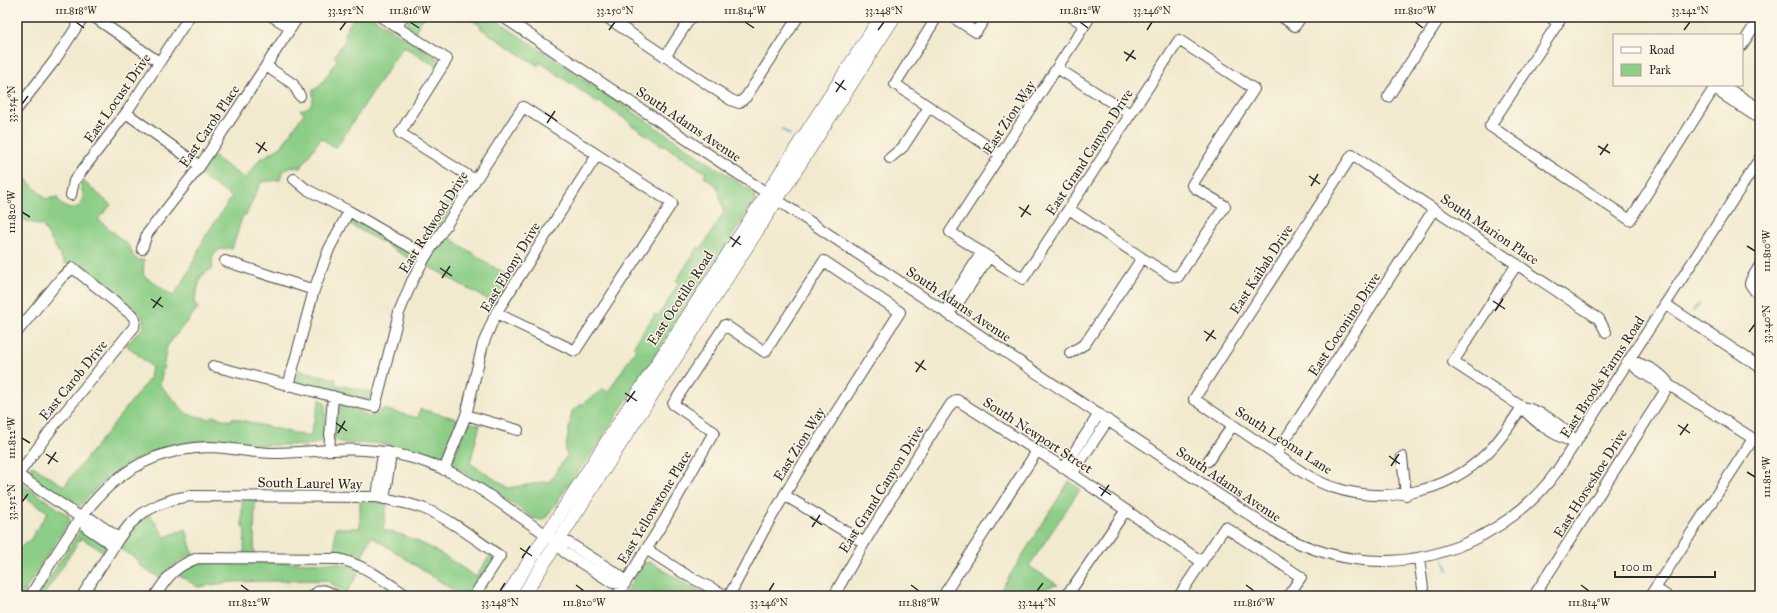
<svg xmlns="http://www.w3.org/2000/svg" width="1777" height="613" viewBox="0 0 1777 613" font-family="'IM FELL Great Primer',serif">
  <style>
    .green { fill: #8cce87; stroke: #5c7c59 }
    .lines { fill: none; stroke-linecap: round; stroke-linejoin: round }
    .stream { stroke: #41acbf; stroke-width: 2 }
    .minor-casing { stroke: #494844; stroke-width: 12 }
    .major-casing { stroke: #494844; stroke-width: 14 }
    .minor { stroke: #fff; stroke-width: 10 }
    .major { stroke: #fff; stroke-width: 13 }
    .ticks { fill: none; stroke: #2b2b2b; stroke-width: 1.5 }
    .labels { text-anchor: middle; stroke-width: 3; stroke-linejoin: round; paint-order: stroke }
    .street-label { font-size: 14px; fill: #2b2b2b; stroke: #fcf5e5 }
    .neatline { fill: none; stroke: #2b2b2b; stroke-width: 1.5 }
    .ticks-label { font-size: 10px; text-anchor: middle; fill: #2b2b2b }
  </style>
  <rect width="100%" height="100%" fill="#fcf5e5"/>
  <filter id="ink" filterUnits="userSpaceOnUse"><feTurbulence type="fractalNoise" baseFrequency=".025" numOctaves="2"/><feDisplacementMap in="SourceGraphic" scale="8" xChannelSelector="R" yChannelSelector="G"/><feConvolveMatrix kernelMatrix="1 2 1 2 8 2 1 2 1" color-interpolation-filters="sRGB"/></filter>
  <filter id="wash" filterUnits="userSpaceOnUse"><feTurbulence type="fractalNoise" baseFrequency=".012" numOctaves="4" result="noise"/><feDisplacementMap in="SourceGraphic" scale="16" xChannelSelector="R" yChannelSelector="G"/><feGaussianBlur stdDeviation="0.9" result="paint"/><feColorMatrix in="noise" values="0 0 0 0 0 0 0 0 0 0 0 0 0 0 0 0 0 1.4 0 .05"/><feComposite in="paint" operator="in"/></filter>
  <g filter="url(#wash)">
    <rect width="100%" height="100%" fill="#f2eacf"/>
    <path class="green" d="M354,17H372L437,58L439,62L437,67L403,46L336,148L321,138L300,169L296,167C287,167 282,171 280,180L261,182L246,215H243L232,249C219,246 209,254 213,268L201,276L194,302L198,308L167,346L160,385L187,414L210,419L212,416L231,421L232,418L310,437L320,399L326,404L323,440C315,447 296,445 285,445C274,445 262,446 251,445C239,444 227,441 215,441C202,440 190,443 178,445C134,454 108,474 79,507L74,506L29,476L28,471L31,465L64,486L150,378L152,367L126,345C130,340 136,336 140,331C149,321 139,310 129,307L88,273C82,264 76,261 65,264L43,226L17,218V177L20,173L46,199L57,197C61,209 77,214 83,200C85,194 79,187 81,179L111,205L98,219L130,247L133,256L138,260H144L143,275L173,296L186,277L206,235L232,197L199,174L213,156L245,179L259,160L281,147L304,113L300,110C310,109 316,100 312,91L320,86L338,59L334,57L346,38L343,35Z
      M411,17H424L414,33L408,28L407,23Z
      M467,17H491L753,192L755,196L754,202L597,446L566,488L546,518L540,520L534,518L457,468L453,460L466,426L472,423L480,425L470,463L508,488L550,481L568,454L565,452L572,411L603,389L608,392L636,349L633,347L655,314L658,316L679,283L676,281L698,247L701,249L724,212L717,186L704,177L706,173L664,145L663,146L630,124L631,123L598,101L597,102L540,62L538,66L480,28L481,26Z
      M462,180L465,183L464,188L427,245L424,247L419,246Z
      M355,220L417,256V263L348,223Z
      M445,235L512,279L496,304L426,265Z
      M298,370L336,379L335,384L374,393L371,399L366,400L299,384L296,379Z
      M342,405L356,408L369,417L377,414L383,409L418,418L420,409L458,419L445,456L439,460C418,453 398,446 376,443C362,442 347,447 334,439L336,408Z
      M1069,481L1080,489L1029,566L1058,585C1049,586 1043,588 1039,596H997Z
      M24,485L69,516V522L21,596H17V550L30,540L48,512L17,492V488L19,486Z
      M242,500H255L254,554H244L245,527H242Z
      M360,501L387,503L383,530C419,537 446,557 476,577L491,554L493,561L469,596H462L371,536L360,561L335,555V528H360Z
      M150,514L165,537L186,529L193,555C179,560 170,566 161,579L138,564L140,561L117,547L140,521Z
      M80,531H86L106,545L104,552L81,538L46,592L43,596H37Z
      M200,562L338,563L361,570L346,593L326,580L231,582L198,587L176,573Z
      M650,562L683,582L709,596H623L644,563Z"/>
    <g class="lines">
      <path class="stream" d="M782,129L790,135
        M1693,311L1699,304
        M1444,560L1448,570"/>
    </g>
  </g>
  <g filter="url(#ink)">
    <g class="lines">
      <g class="minor-casing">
        <path id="minor" d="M94,17L159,62
          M273,17L291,28
          M381,17L447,59L400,133L475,180
          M503,17L1272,530C1297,544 1325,555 1355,559C1431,570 1512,533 1557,471L1760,158
          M606,17L731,100L739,103L746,97L798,17
          M937,17L895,84L1001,155
          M952,17L976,32L986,17
          M1072,17L1085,25
          M1282,17L1295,26L1301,17
          M1550,17L1558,23
          M1562,17L1490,126L1630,220L1716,85
          M397,27L403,17
          M1742,45L1760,17
          M665,57L691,17
          M266,66L293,84L300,96
          M1057,68L1130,114
          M1716,85L1722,94L1760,119
          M1716,85L1727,88L1760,109
          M1388,97L1440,17
          M17,109L55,60L83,17
          M126,113L200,166
          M890,158L903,147L929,107
          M294,179L306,189L349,211L426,256
          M71,195L74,181L126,113L189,17
          M1069,209L1142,258L1171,276L1178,277L1225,206L1195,188L1192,185L1254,89L1179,40L1023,279L950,232L1090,17
          M142,249L147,234L200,166L298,17
          M225,261L314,290
          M1517,264L1453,362L1522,407C1534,423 1557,437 1576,443
          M1760,265L1751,280L1750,284L1755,291L1760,295
          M1665,304L1760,367
          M946,313L956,306L989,257
          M946,313L950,302L982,252
          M17,332L62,277L73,268L133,316L135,320L134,327L56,423L17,476
          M1070,353L1085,344L1142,258
          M1629,360C1642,364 1663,372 1669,385L1760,443
          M1632,364L1637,369L1663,386L1669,385
          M213,366L375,407L399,313L412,281L426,256L523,107L672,203L575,351L496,313
          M288,386L314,290L329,249L349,211
          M1522,407C1511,423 1501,440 1487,453C1447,493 1385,505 1332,487C1311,480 1292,465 1274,453C1248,435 1221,417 1194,399L1352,155L1599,319L1606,332
          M1522,407C1542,411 1563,426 1576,442
          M466,415L518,430
          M329,450L333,396
          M1276,454L1434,209
          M1402,457L1406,495
          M1208,461L1233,425
          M1064,468L1099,414
          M444,470L466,415L483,344L496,313L597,155
          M1072,474L1108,420
          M18,475L80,517L91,519L119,538
          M784,495L863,542
          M377,497L382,460L388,452
          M384,499L390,461L388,452
          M80,517L86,527L114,546
          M558,542L564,552L613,583L625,584
          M646,549L688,576L727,596
          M1419,558L1424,596
          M1655,588L1667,596
          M30,596C77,523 109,450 209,447C230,447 252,453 274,453C304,453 334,448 364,450C396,452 427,460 456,475C492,494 523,521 558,542L569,543L619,575L625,584
          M82,596L119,538L130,524L144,512L160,504L174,499L190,496L377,497C393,500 409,503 425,509C452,520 476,540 500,556L474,596
          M155,596C167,577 175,566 198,558L339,559C365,565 385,581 407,596
          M313,596C321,587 326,590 336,596
          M617,596L664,521L714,432L673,404L725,325L765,352L824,261L900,312L798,472L764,530L729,596
          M834,596C870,530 910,467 951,404L957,400L1064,468L1202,562
          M943,596L1037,451
          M1065,596L1073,587L1126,510
          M1179,596L1225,527L1301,577L1288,596
          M1534,596L1669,385
          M1650,596L1753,439"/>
      </g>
      <g class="major-casing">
        <path id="major" d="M507,596L881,17
          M523,596L894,17"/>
      </g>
      <use href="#minor" class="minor"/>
      <use href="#major" class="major"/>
    </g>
  </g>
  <path class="ticks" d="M76,22L84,28M410,22L419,28M745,22L754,28M1080,22L1088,28M1415,22L1423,28M340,30L346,22M609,30L615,22M878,30L884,22M1147,30L1152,22M1684,30L1690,22M1124,52L1136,59M1126,61L1134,50M835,82L846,90M836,92L844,80M22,104L28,96M545,113L557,121M547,123L555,111M256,143L267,151M1598,146L1610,153M258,153L265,142M1600,155L1608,144M1309,176L1320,184M1311,186L1318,174M1019,207L1031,215M22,212L30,217M1021,217L1029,205M730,237L741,245M1747,246L1755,251M732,247L740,236M440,268L452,276M442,278L450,266M151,299L163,307M1493,301L1505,309M153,308L161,297M1495,311L1503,299M1204,331L1216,339M1749,332L1755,324M1206,341L1214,330M915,362L926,370M916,372L924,360M625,393L637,401M627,402L635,391M336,423L347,431M1678,425L1690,433M338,433L345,421M1680,435L1688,424M22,438L30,443M46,454L58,462M1389,456L1400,464M48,464L56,452M1391,466L1399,454M1747,472L1755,477M1099,487L1111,495M1101,496L1109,485M22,502L28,494M810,517L822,525M812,527L820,515M520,548L532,556M522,558L530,546M241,585L249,591M576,585L584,591M911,585L919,591M1246,585L1254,591M1581,585L1589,591M500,591L505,583M769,591L774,583M1037,591L1043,583"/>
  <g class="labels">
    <g class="street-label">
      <text transform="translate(117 98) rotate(-55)" y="5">East Locust Drive</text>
      <text transform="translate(1009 117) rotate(-57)" y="5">East Zion Way</text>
      <text transform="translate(689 124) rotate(34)" y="5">South Adams Avenue</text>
      <text transform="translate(209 126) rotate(-56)" y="5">East Carob Place</text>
      <text transform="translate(1089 152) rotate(-57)" y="5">East Grand Canyon Drive</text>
      <text transform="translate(433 222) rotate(-58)" y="5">East Redwood Drive</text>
      <text transform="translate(1490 229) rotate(34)" y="5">South Marion Place</text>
      <text transform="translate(510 267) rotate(-59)" y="5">East Ebony Drive</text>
      <text transform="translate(1261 269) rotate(-57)" y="5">East Kaibab Drive</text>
      <text transform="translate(680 298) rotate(-57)" y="5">East Ocotillo Road</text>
      <text transform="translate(959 304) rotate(34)" y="5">South Adams Avenue</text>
      <text transform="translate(1344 324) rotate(-57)" y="5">East Coconino Drive</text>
      <text transform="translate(1602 377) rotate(-57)" y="5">East Brooks Farms Road</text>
      <text transform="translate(73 380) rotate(-51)" y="5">East Carob Drive</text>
      <text transform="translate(1038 435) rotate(33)" y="5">South Newport Street</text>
      <text transform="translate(1284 440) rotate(33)" y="5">South Leoma Lane</text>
      <text transform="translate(799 444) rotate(-58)" y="5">East Zion Way</text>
      <text transform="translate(310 483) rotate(1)" y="5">South Laurel Way</text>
      <text transform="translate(1590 483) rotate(-58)" y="5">East Horseshoe Drive</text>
      <text transform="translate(1229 484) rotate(34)" y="5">South Adams Avenue</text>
      <text transform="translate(881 489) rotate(-58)" y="5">East Grand Canyon Drive</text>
      <text transform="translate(654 507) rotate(-59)" y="5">East Yellowstone Place</text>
    </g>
  </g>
  <rect width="1777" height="613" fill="none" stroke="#fcf5e5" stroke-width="44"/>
  <rect x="1613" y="34" width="130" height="52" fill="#fcf5e5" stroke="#a8a49b"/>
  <rect x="1621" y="47" width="20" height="6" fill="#ffffff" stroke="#a8a49b"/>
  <text x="1649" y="54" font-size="12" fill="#2b2b2b">Road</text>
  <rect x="1621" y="64" width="20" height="12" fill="#8cce87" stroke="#a8a49b"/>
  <text x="1649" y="74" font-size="12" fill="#2b2b2b">Park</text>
  <path d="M1615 571v6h100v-6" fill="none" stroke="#2b2b2b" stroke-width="2"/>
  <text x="1621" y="571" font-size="12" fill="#2b2b2b" stroke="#fcf5e5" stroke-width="3" paint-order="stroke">100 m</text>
  <rect x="22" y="22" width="1733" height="569" class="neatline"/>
  <g class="ticks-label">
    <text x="76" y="14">111.818°W</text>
    <text x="346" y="14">33.252°N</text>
    <text x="410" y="14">111.816°W</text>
    <text x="615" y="14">33.250°N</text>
    <text x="745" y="14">111.814°W</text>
    <text x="884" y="14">33.248°N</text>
    <text x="1080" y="14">111.812°W</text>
    <text x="1152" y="14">33.246°N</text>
    <text x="1415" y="14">111.810°W</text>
    <text x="1690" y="14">33.242°N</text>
    <text transform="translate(11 104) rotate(-90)" y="4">33.254°N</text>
    <text transform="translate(11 212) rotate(-90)" y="4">111.820°W</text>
    <text transform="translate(1766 251) rotate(-90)" y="4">111.810°W</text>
    <text transform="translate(1766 324) rotate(-90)" y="4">33.240°N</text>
    <text transform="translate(11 438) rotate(-90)" y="4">111.822°W</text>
    <text transform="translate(1766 477) rotate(-90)" y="4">111.812°W</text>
    <text transform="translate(11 502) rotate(-90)" y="4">33.252°N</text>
    <text x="249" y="606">111.822°W</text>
    <text x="500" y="606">33.248°N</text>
    <text x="584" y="606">111.820°W</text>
    <text x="769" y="606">33.246°N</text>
    <text x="919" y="606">111.818°W</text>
    <text x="1037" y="606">33.244°N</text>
    <text x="1254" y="606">111.816°W</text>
    <text x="1589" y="606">111.814°W</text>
  </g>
</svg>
